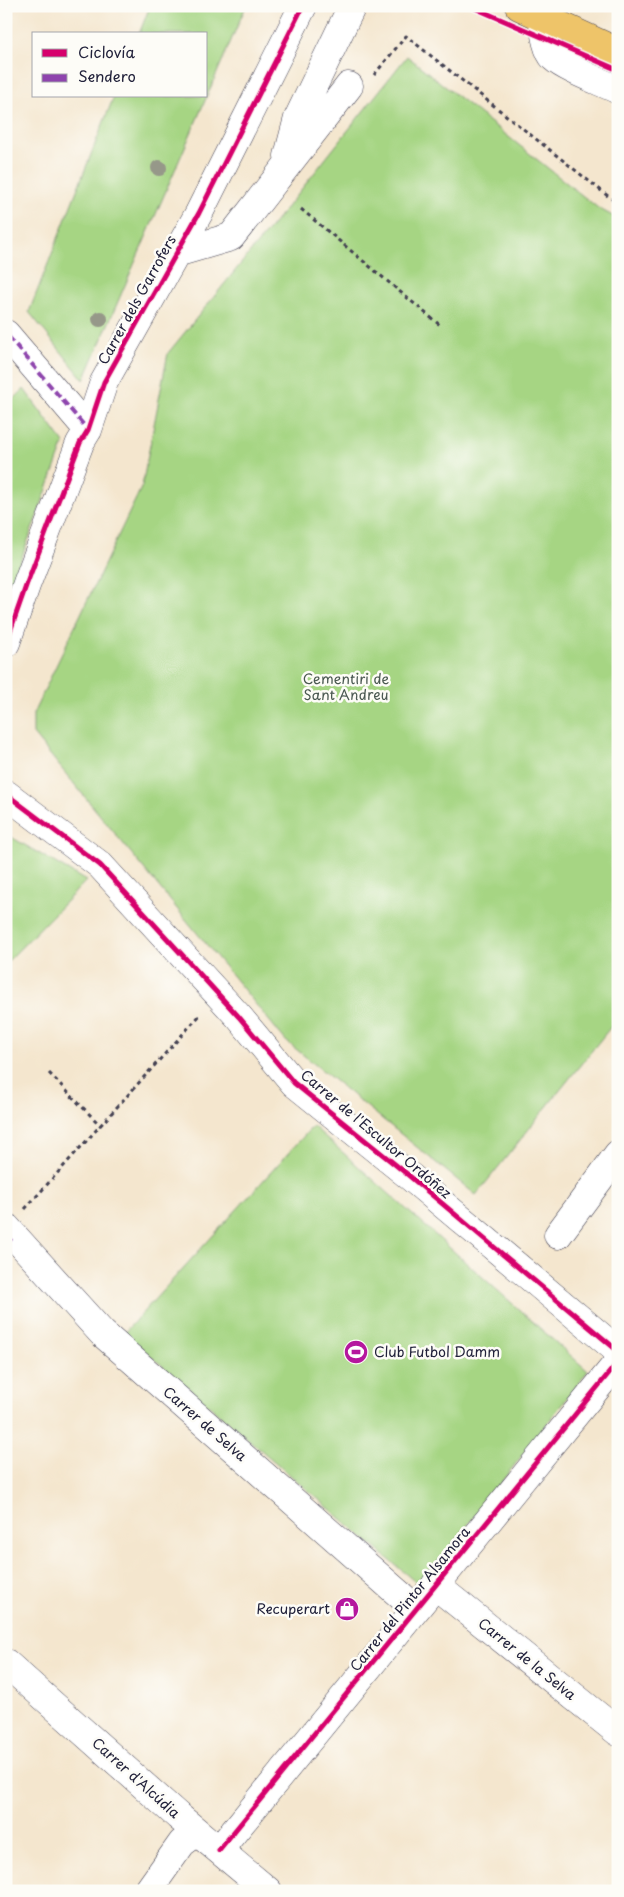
<svg xmlns="http://www.w3.org/2000/svg" width="624" height="1897" viewBox="0 0 624 1897" font-family="'Playpen Sans',sans-serif">
  <style>
    .green { fill: #a6d583; stroke: #647c5f }
    .lines { fill: none; stroke-linecap: round; stroke-linejoin: round }
    .minor-casing { stroke: #423f51; stroke-width: 29 }
    .major-casing { stroke: #423f51; stroke-width: 29 }
    .path { stroke: #423f51; stroke-width: 3; stroke-dasharray: 4 4; stroke-linecap: butt }
    .minor { stroke: #fff; stroke-width: 28 }
    .major { stroke: #eec469; stroke-width: 28 }
    .quiet { stroke: #8e44ad; stroke-width: 4; stroke-dasharray: 8 4; stroke-linecap: butt }
    .cycleway-casing { stroke: #fdfcf7; stroke-width: 8 }
    .cycleway { stroke: #d6006c; stroke-width: 5 }
    .tree { fill: #969889 }
    .labels { text-anchor: middle; stroke-width: 5; stroke-linejoin: round; paint-order: stroke }
    .street-label { font-size: 14px; fill: #22223b; stroke: #fdfcf7 }
    .park-label { font-size: 14px; fill: #4a5851; stroke: #fdfcf7 }
    .poi-label { font-size: 14px; fill: #22223b; stroke: #fdfcf7; text-anchor: start }
  </style>
  <rect width="100%" height="100%" fill="#fdfcf7"/>
  <filter id="ink" filterUnits="userSpaceOnUse"><feTurbulence type="fractalNoise" baseFrequency=".02" numOctaves="2"/><feDisplacementMap in="SourceGraphic" scale="10" xChannelSelector="R" yChannelSelector="G"/><feConvolveMatrix kernelMatrix="1 2 1 2 8 2 1 2 1" color-interpolation-filters="sRGB"/></filter>
  <filter id="wash" filterUnits="userSpaceOnUse"><feTurbulence type="fractalNoise" baseFrequency=".0096" numOctaves="4" result="noise"/><feDisplacementMap in="SourceGraphic" scale="20" xChannelSelector="R" yChannelSelector="G"/><feGaussianBlur stdDeviation="1.12" result="paint"/><feColorMatrix in="noise" values="0 0 0 0 0 0 0 0 0 0 0 0 0 0 0 0 0 1.4 0 .05"/><feComposite in="paint" operator="in"/></filter>
  <g filter="url(#wash)">
    <rect width="100%" height="100%" fill="#f4e6ce"/>
    <path class="green" d="M150,6H246L84,380L29,312L114,96H206V34H139Z
      M407,56L598,208L618,219V1018L476,1195L286,1041L33,734V714L142,486L168,353L292,201Z
      M24,389L64,443L6,600V407Z
      M6,834L86,881L6,963Z
      M313,1126L588,1371L420,1586L124,1333Z"/>
  </g>
  <g filter="url(#ink)">
    <g class="lines">
      <g class="minor-casing">
        <path id="minor" d="M542,17C544,28 546,50 554,58C566,69 602,82 618,90
          M288,156L298,118L352,6
          M176,253L231,237L349,86
          M6,334L88,430
          M6,643L27,583L80,443L88,430L104,382L199,213L303,6
          M6,794L100,865L239,1017L294,1083L407,1174L618,1351
          M6,1227L102,1333L416,1609
          M558,1235L618,1154
          M435,1585L618,1732
          M6,1663L178,1816L268,1891
          M219,1850L618,1362
          M148,1891L182,1843L197,1832"/>
      </g>
      <g class="major-casing">
        <path id="major" d="M519,6L618,52"/>
      </g>
      <path class="path" d="M374,75L406,36L618,204
        M301,209L441,326
        M49,1073L101,1126
        M25,1209L200,1015"/>
      <use href="#minor" class="minor"/>
      <use href="#major" class="major"/>
      <path class="quiet" d="M8,336L88,430
        M6,1244L14,1236"/>
      <g class="cycleway-casing">
        <path id="cycleway" d="M470,6L618,70
          M6,643L27,583L80,443L88,430L104,382L199,213L303,6
          M6,794L100,865L239,1017L294,1083L407,1174L618,1351
          M219,1850L618,1362"/>
      </g>
      <use href="#cycleway" class="cycleway"/>
    </g>
    <g class="tree">
      <circle cx="159" cy="168" r="8"/>
      <circle cx="100" cy="319" r="8"/>
    </g>
  </g>
  <defs>
    <g id="stadium-disc" transform="scale(1.25)"><circle r="9.5" fill="#b5179e" stroke="#fdfcf7"/><path d="M0-5a6.5 5 0 1 0 0 10a6.5 5 0 1 0 0-10ZM-3.5-1.8h7v3.6h-7Z" fill="#fff"/></g>
    <g id="shop-disc" transform="scale(1.25)"><circle r="9.5" fill="#b5179e" stroke="#fdfcf7"/><path d="M-5-2.5h2.3a2.7 3.5 0 0 1 5.4 0H5L5.5 6h-11ZM-1.5-2.5h3a1.5 2.3 0 0 0-3 0Z" fill="#fff"/></g>
  </defs>
  <g fill-rule="evenodd">
    <use href="#stadium-disc" x="356" y="1352"/>
    <use href="#shop-disc" x="347" y="1609"/>
  </g>
  <g class="labels">
    <g class="street-label">
      <text transform="translate(137 300) rotate(-61)" y="5">Carrer dels Garrofers</text>
      <text transform="translate(376 1134) rotate(40)" y="5">Carrer de l'Escultor Ordóñez</text>
      <text transform="translate(205 1424) rotate(41)" y="5">Carrer de Selva</text>
      <text transform="translate(410 1599) rotate(-51)" y="5">Carrer del Pintor Alsamora</text>
      <text transform="translate(527 1659) rotate(39)" y="5">Carrer de la Selva</text>
      <text transform="translate(136 1778) rotate(42)" y="5">Carrer d'Alcúdia</text>
    </g>
    <g class="park-label">
      <text x="346" y="684">Cementiri de<tspan x="346" dy="16">Sant Andreu</tspan></text>
    </g>
    <g class="poi-label">
      <text x="374" y="1357">Club Futbol Damm</text>
      <text x="330" y="1614" text-anchor="end">Recuperart</text>
    </g>
  </g>
  <rect width="624" height="1897" fill="none" stroke="#fdfcf7" stroke-width="25"/>
  <rect x="32" y="32" width="175" height="65" fill="#fdfcf7" stroke="#a5a5ac"/>
  <rect x="42" y="49" width="25" height="8" fill="#d6006c" stroke="#a5a5ac"/>
  <text x="78" y="58" font-size="15" fill="#22223b">Ciclovía</text>
  <rect x="42" y="74" width="25" height="8" fill="#8e44ad" stroke="#a5a5ac"/>
  <text x="78" y="82" font-size="15" fill="#22223b">Sendero</text>
</svg>
